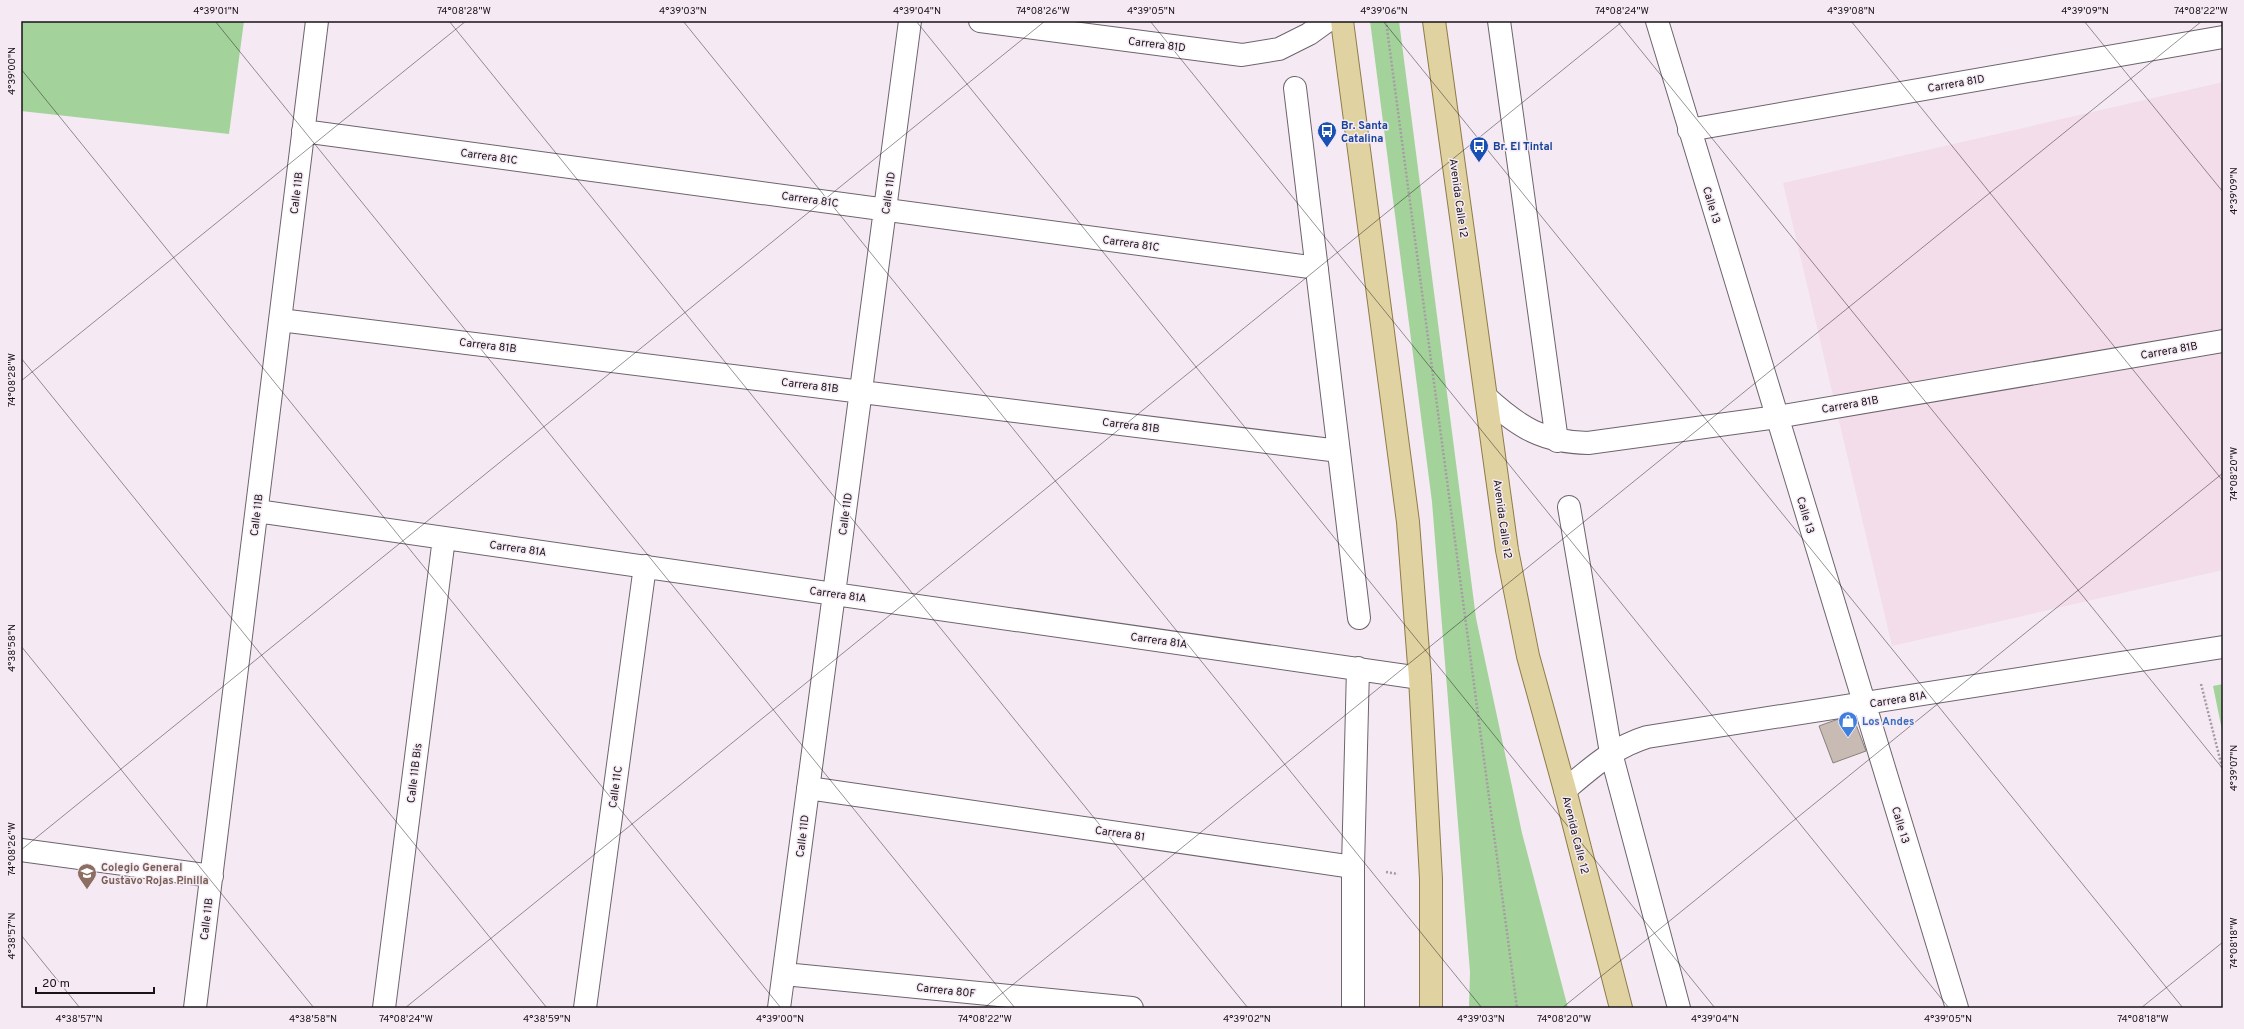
<svg xmlns="http://www.w3.org/2000/svg" width="2244" height="1029" viewBox="0 0 2244 1029" font-family="Overpass,sans-serif">
  <style>
    .commercial { fill: #f3ddea }
    .green { fill: #a4d29b }
    .building { fill: #c7bbb4; stroke: #8b8079 }
    .lines { fill: none; stroke-linecap: round; stroke-linejoin: round }
    .minor-casing { stroke: #6d646c; stroke-width: 24 }
    .major-casing { stroke: #8d7c49; stroke-width: 24 }
    .path { stroke: #a59ca4; stroke-width: 2.5; stroke-dasharray: 2 2; stroke-linecap: butt }
    .minor { stroke: #fff; stroke-width: 22 }
    .major { stroke: #e1d2a2; stroke-width: 22 }
    .ticks { fill: none; stroke: #171317; stroke-width: 1; stroke-opacity: 0.45 }
    .labels { text-anchor: middle; stroke-width: 3; stroke-linejoin: round; paint-order: stroke }
    .street-label { font-size: 11px; fill: #171317; stroke: #f5eaf4 }
    .transit-label { font-size: 11px; font-weight: bold; fill: #164399; stroke: #f5eaf4; text-anchor: start }
    .shop-label { font-size: 11px; font-weight: bold; fill: #366cbe; stroke: #f5eaf4; text-anchor: start }
    .education-label { font-size: 11px; font-weight: bold; fill: #785e54; stroke: #f5eaf4; text-anchor: start }
    .neatline { fill: none; stroke: #171317; stroke-width: 1.5 }
    .ticks-label { font-size: 10px; text-anchor: middle; fill: #171317 }
  </style>
  <rect width="100%" height="100%" fill="#f5eaf4"/>
  <path class="commercial" d="M2223,82V570L1892,646L1783,183Z"/>
  <path class="green" d="M21,21H244L229,134L21,111Z
    M1370,21H1399L1476,618L1522,833L1568,1008H1469L1470,972L1432,502Z
    M2223,684V735L2213,686Z"/>
  <path class="building" d="M1852,714L1866,751L1833,763L1819,726Z"/>
  <g class="lines">
    <g class="minor-casing">
      <path id="minor" d="M980,21L1242,55L1279,49L1309,34L1327,21
        M1499,21L1557,441
        M1657,21L1957,1008
        M1295,88L1359,618
        M1689,130L2223,37
        M303,131L1317,268
        M280,320L1339,451
        M1487,398C1520,428 1543,442 1588,443L1777,417L2223,341
        M1569,507L1611,753L1679,1008
        M257,511L1420,678
        M808,788L1353,867
        M1565,790C1591,768 1614,747 1647,737L2223,647
        M21,850L212,876
        M784,974L1132,1008
        M195,1008L317,21
        M384,1008L444,538
        M585,1008L645,566
        M779,1008L910,21
        M1353,1008V867L1358,668"/>
    </g>
    <g class="major-casing">
      <path id="major" d="M1342,21L1408,522L1420,678L1431,879V1008
        M1434,21L1507,550L1528,656L1565,790L1621,1008"/>
    </g>
    <path class="path" d="M1386,21L1517,1008
      M2201,684L2223,771
      M1386,872L1398,874"/>
    <use href="#minor" class="minor"/>
    <use href="#major" class="major"/>
  </g>
  <path class="ticks" d="M215,21L1015,1008M449,21L1248,1008M683,21L1482,1008M916,21L1715,1008M1150,21L1949,1008M1383,21L2183,1008M1617,21L2223,769M1851,21L2223,481M2084,21L2223,192M21,69L781,1008M21,358L547,1008M21,381L466,21M21,646L314,1008M21,850L1045,21M21,935L80,1008M405,1008L1623,21M984,1008L2202,21M1562,1008L2223,473M2141,1008L2223,942"/>
  <defs>
    <g id="bus-pin" transform="scale(1)"><path d="M0 17L-7.5 6A9.5 9.5 0 1 1 7.5 6Z" fill="#1a4fb4" stroke="#f5eaf4"/><path d="M-5-6H5V4H4V6H2V4H-2V6H-4V4H-5ZM-3.5-4V0h7V-4ZM-3.5 1.2v1.5H-2V1.2ZM2 1.2v1.5H3.5V1.2Z" fill="#fff"/></g>
    <g id="shop-pin" transform="scale(1)"><path d="M0 17L-7.5 6A9.5 9.5 0 1 1 7.5 6Z" fill="#3f7fe0" stroke="#f5eaf4"/><path d="M-5-2.5h2.3a2.7 3.5 0 0 1 5.4 0H5L5.5 6h-11ZM-1.5-2.5h3a1.5 2.3 0 0 0-3 0Z" fill="#fff"/></g>
    <g id="school-pin" transform="scale(1)"><path d="M0 17L-7.5 6A9.5 9.5 0 1 1 7.5 6Z" fill="#8d6e63" stroke="#f5eaf4"/><path d="M0-5L7-2L0 1L-7-2ZM-4 1L0 2.5L4 1V4Q0 6-4 4Z" fill="#fff"/></g>
  </defs>
  <g fill-rule="evenodd">
    <use href="#bus-pin" x="1327" y="131"/>
    <use href="#bus-pin" x="1479" y="146"/>
    <use href="#shop-pin" x="1848" y="721"/>
    <use href="#school-pin" x="87" y="873"/>
  </g>
  <g class="labels">
    <g class="street-label">
      <text transform="translate(1157 44) rotate(7)" y="4">Carrera 81D</text>
      <text transform="translate(1956 83) rotate(-10)" y="4">Carrera 81D</text>
      <text transform="translate(489 156) rotate(8)" y="4">Carrera 81C</text>
      <text transform="translate(296 193) rotate(-83)" y="4">Calle 11B</text>
      <text transform="translate(888 193) rotate(-82)" y="4">Calle 11D</text>
      <text transform="translate(1459 198) rotate(82)" y="4">Avenida Calle 12</text>
      <text transform="translate(810 199) rotate(8)" y="4">Carrera 81C</text>
      <text transform="translate(1712 205) rotate(73)" y="4">Calle 13</text>
      <text transform="translate(1131 243) rotate(8)" y="4">Carrera 81C</text>
      <text transform="translate(488 345) rotate(7)" y="4">Carrera 81B</text>
      <text transform="translate(2169 350) rotate(-10)" y="4">Carrera 81B</text>
      <text transform="translate(810 385) rotate(7)" y="4">Carrera 81B</text>
      <text transform="translate(1850 404) rotate(-10)" y="4">Carrera 81B</text>
      <text transform="translate(1131 425) rotate(7)" y="4">Carrera 81B</text>
      <text transform="translate(845 514) rotate(-82)" y="4">Calle 11D</text>
      <text transform="translate(256 515) rotate(-83)" y="4">Calle 11B</text>
      <text transform="translate(1806 515) rotate(73)" y="4">Calle 13</text>
      <text transform="translate(1503 519) rotate(82)" y="4">Avenida Calle 12</text>
      <text transform="translate(518 548) rotate(8)" y="4">Carrera 81A</text>
      <text transform="translate(838 594) rotate(8)" y="4">Carrera 81A</text>
      <text transform="translate(1159 640) rotate(8)" y="4">Carrera 81A</text>
      <text transform="translate(1898 699) rotate(-9)" y="4">Carrera 81A</text>
      <text transform="translate(414 773) rotate(-83)" y="4">Calle 11B Bis</text>
      <text transform="translate(615 787) rotate(-82)" y="4">Calle 11C</text>
      <text transform="translate(1901 825) rotate(73)" y="4">Calle 13</text>
      <text transform="translate(1120 833) rotate(8)" y="4">Carrera 81</text>
      <text transform="translate(1576 835) rotate(76)" y="4">Avenida Calle 12</text>
      <text transform="translate(802 836) rotate(-83)" y="4">Calle 11D</text>
      <text transform="translate(206 919) rotate(-83)" y="4">Calle 11B</text>
      <text transform="translate(946 990) rotate(6)" y="4">Carrera 80F</text>
    </g>
    <g class="transit-label">
      <text x="1341" y="129">Br. Santa<tspan x="1341" dy="13">Catalina</tspan></text>
      <text x="1493" y="150">Br. El Tintal</text>
    </g>
    <g class="shop-label">
      <text x="1862" y="725">Los Andes</text>
    </g>
    <g class="education-label">
      <text x="101" y="871">Colegio General<tspan x="101" dy="13">Gustavo Rojas Pinilla</tspan></text>
    </g>
  </g>
  <rect width="2244" height="1029" fill="none" stroke="#f5eaf4" stroke-width="44"/>
  <path d="M36 987v6h118v-6" fill="none" stroke="#171317" stroke-width="2"/>
  <text x="42" y="987" font-size="12" fill="#171317" stroke="#f5eaf4" stroke-width="3" paint-order="stroke">20 m</text>
  <rect x="22" y="22" width="2200" height="985" class="neatline"/>
  <g class="ticks-label">
    <text x="216" y="14">4°39'01"N</text>
    <text x="464" y="14">74°08'28"W</text>
    <text x="683" y="14">4°39'03"N</text>
    <text x="917" y="14">4°39'04"N</text>
    <text x="1043" y="14">74°08'26"W</text>
    <text x="1151" y="14">4°39'05"N</text>
    <text x="1384" y="14">4°39'06"N</text>
    <text x="1622" y="14">74°08'24"W</text>
    <text x="1851" y="14">4°39'08"N</text>
    <text x="2085" y="14">4°39'09"N</text>
    <text x="2201" y="14">74°08'22"W</text>
    <text transform="translate(11 71) rotate(-90)" y="4">4°39'00"N</text>
    <text transform="translate(2233 191) rotate(-90)" y="4">4°39'09"N</text>
    <text transform="translate(11 380) rotate(-90)" y="4">74°08'28"W</text>
    <text transform="translate(2233 474) rotate(-90)" y="4">74°08'20"W</text>
    <text transform="translate(11 648) rotate(-90)" y="4">4°38'58"N</text>
    <text transform="translate(2233 768) rotate(-90)" y="4">4°39'07"N</text>
    <text transform="translate(11 849) rotate(-90)" y="4">74°08'26"W</text>
    <text transform="translate(11 936) rotate(-90)" y="4">4°38'57"N</text>
    <text transform="translate(2233 943) rotate(-90)" y="4">74°08'18"W</text>
    <text x="79" y="1022">4°38'57"N</text>
    <text x="313" y="1022">4°38'58"N</text>
    <text x="406" y="1022">74°08'24"W</text>
    <text x="547" y="1022">4°38'59"N</text>
    <text x="780" y="1022">4°39'00"N</text>
    <text x="985" y="1022">74°08'22"W</text>
    <text x="1247" y="1022">4°39'02"N</text>
    <text x="1481" y="1022">4°39'03"N</text>
    <text x="1564" y="1022">74°08'20"W</text>
    <text x="1715" y="1022">4°39'04"N</text>
    <text x="1948" y="1022">4°39'05"N</text>
    <text x="2143" y="1022">74°08'18"W</text>
  </g>
</svg>
